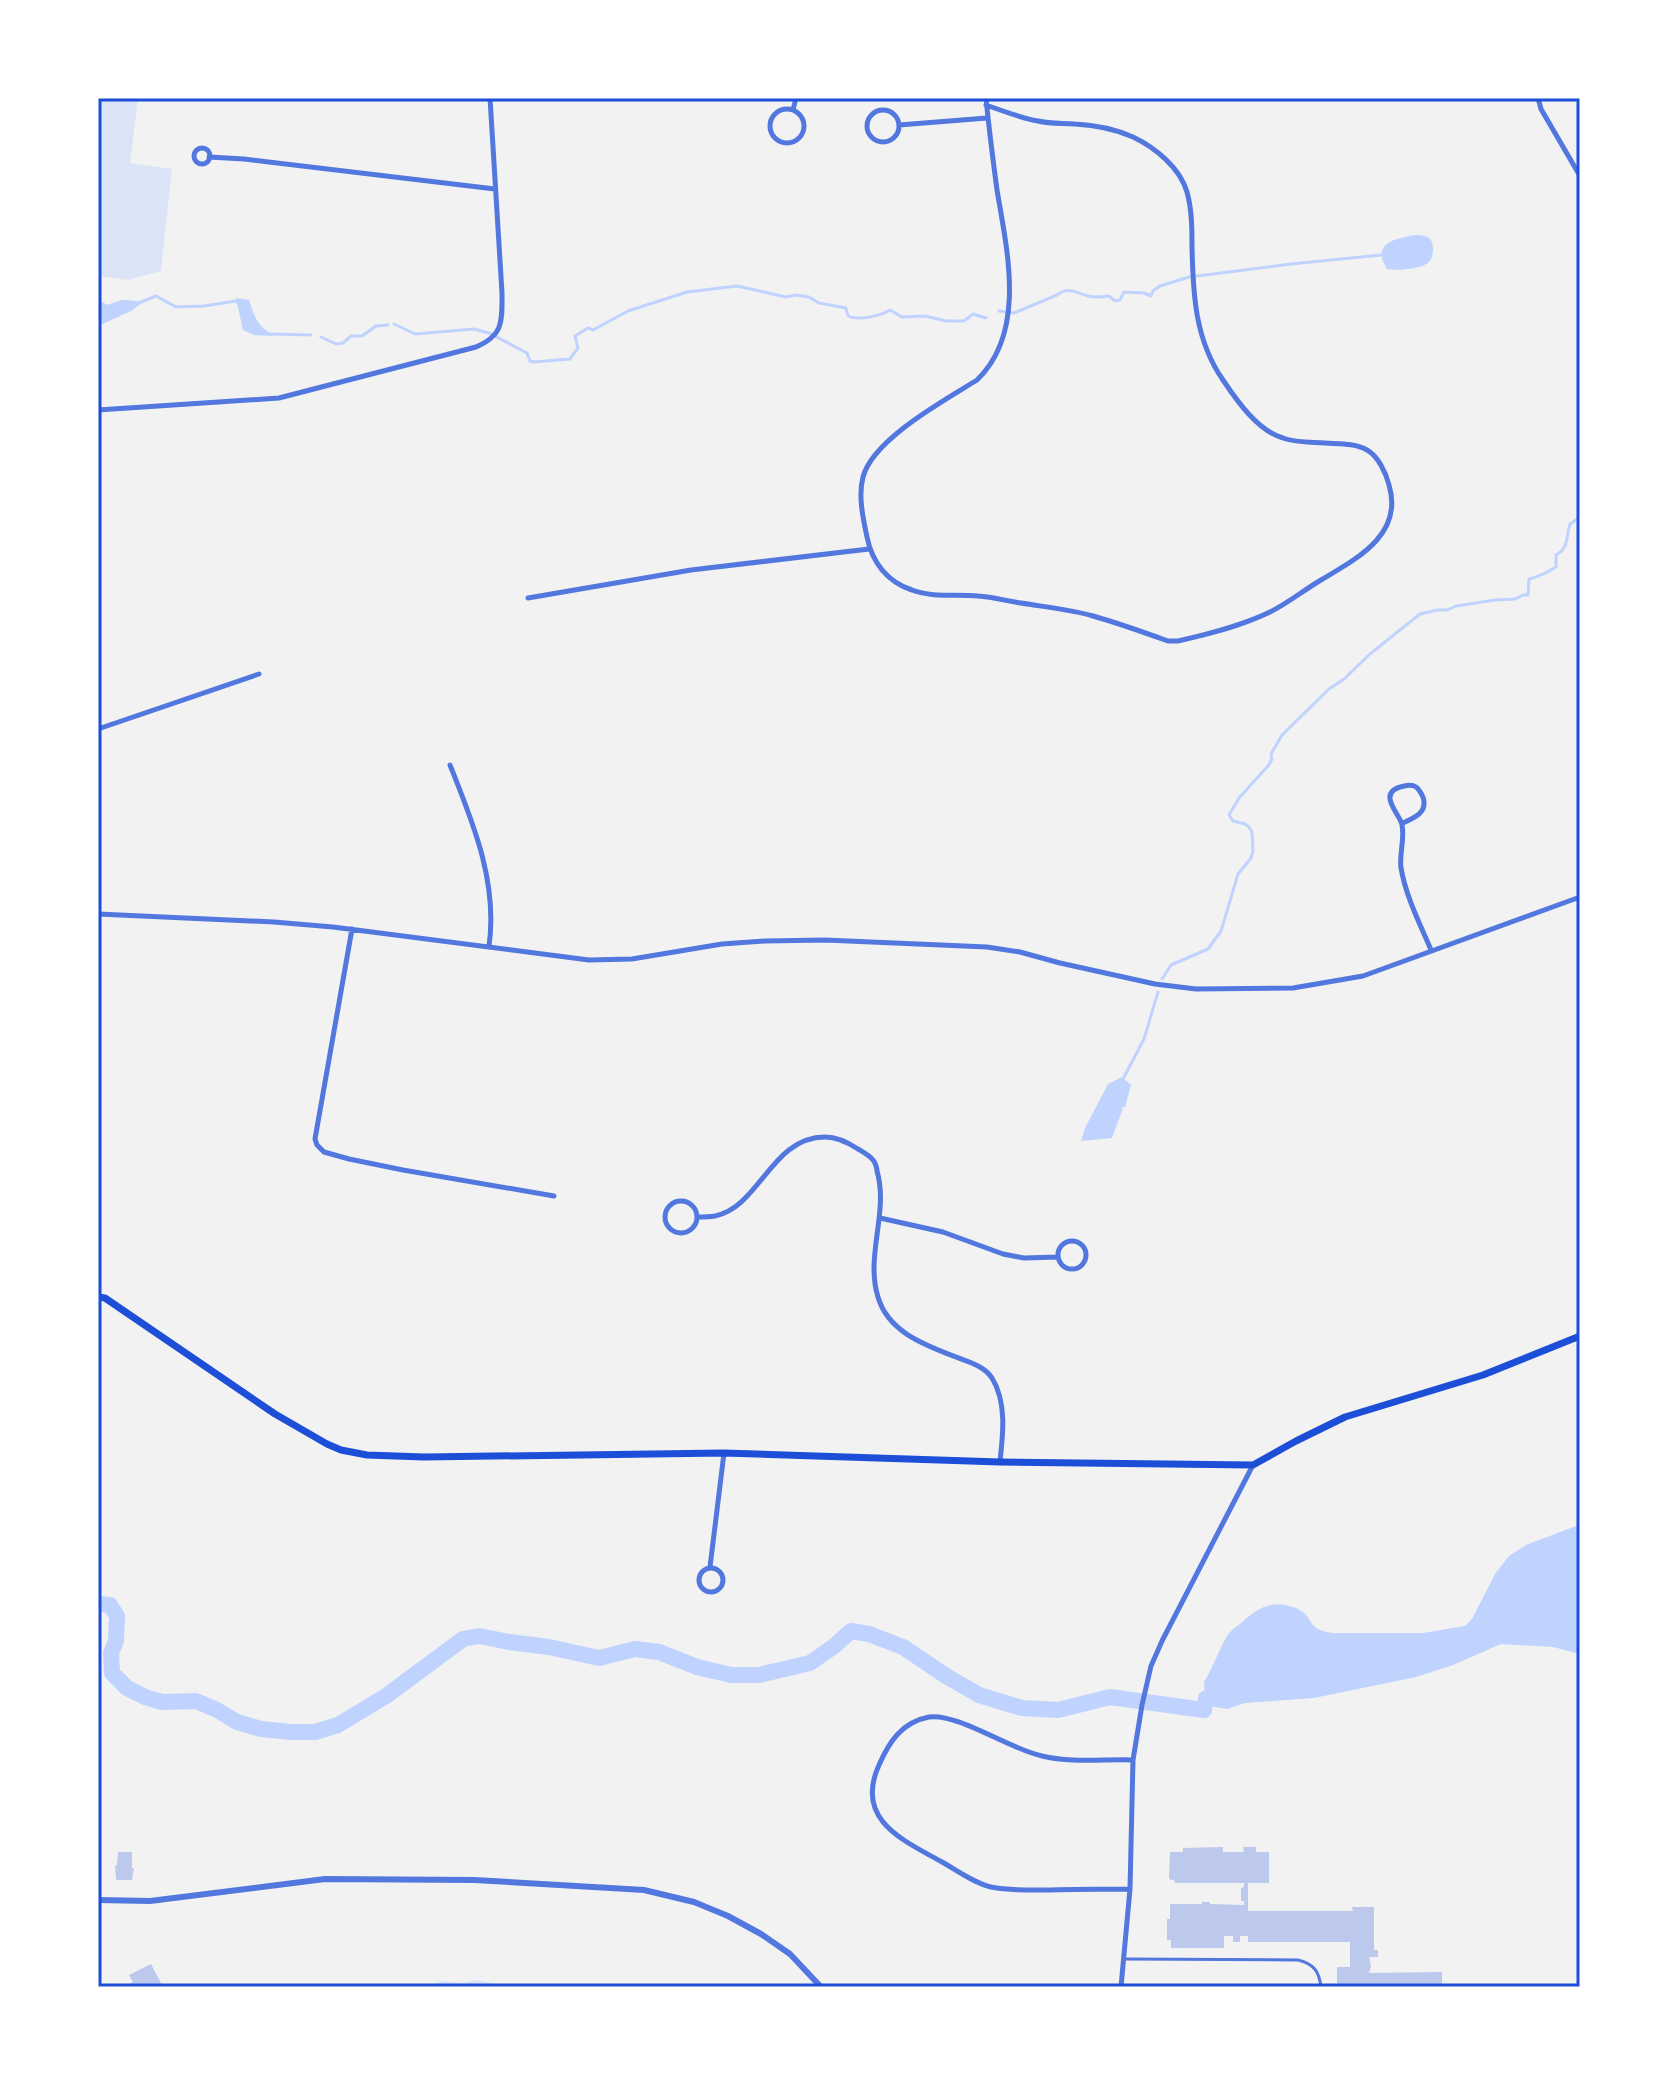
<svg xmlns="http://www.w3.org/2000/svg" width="1678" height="2085" viewBox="0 0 1678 2085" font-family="Manrope,sans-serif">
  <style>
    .green { fill: #dbe4f7 }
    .water { fill: #bfd3fe }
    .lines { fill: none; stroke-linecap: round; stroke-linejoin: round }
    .stream { stroke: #bfd3fe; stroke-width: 3 }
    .river { stroke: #bfd3fe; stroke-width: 16 }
    .building { fill: #bdc9ec }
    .service { stroke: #5277de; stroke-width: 3 }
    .minor { stroke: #5277de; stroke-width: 5 }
    .tertiary { stroke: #5277de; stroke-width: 6 }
    .secondary { stroke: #1d4ed8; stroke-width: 7 }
    .neatline { fill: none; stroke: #1d4ed8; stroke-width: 3 }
  </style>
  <rect width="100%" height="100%" fill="#f2f2f2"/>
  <path class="green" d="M98,98H138L130,163L172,169L161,271L128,280L98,276Z
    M477,1980L510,1987H430L441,1981L462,1983Z"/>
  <path class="water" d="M1415,235C1420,235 1425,235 1429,238C1435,243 1434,258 1428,263C1420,269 1396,271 1387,269C1371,243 1394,239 1415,235Z
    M98,298C110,310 109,302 123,300C129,300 137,301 143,302L131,311L98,326Z
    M236,298L249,300C254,315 257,327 273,334V336L254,335L243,330Z
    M1122,1077L1131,1085L1125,1107H1121L1123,1108L1112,1138L1081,1141L1085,1128L1108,1084Z
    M1576,1526H1580V1654L1553,1647L1501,1644L1453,1665L1416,1677L1314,1698L1245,1703L1227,1709L1210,1706C1206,1698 1204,1691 1204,1682C1213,1667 1219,1650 1227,1636C1230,1631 1236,1627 1241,1623C1258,1607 1274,1598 1298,1609C1316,1618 1304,1629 1333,1633H1423L1465,1626L1472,1619L1495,1574L1509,1556L1526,1545Z"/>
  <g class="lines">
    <path class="stream" d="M141,302L156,296L176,307L204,306L236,301L239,304
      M999,311L1014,313L1057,295C1068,286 1076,293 1088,296C1095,298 1102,297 1109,296L1115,301L1120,300L1124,292L1144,293L1151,296L1153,291L1160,286L1189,277L1291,264L1381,255
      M394,324L415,334L474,329L489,333L527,353L530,361L533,362L570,359L578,348L575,336L588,328L593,330L628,311L687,292L737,286L786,297L796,295L809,297L819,303L846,308L848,316C858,321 880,316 890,310L902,317L925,316L946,321H964L973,314L986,318
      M272,334L311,335
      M321,337L336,344L343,343L351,336H362L376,326L388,325
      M1162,979L1171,965L1208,949L1221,931L1238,874L1251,858L1253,851L1252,832L1249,827L1245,824L1233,821L1229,815L1239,798L1268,766L1272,759L1271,754L1282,735L1329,689L1344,679L1370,654L1420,614L1437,610H1447L1456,606L1495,600L1515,599L1523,595H1528L1529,579C1538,577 1548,572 1556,567V555C1569,548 1566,537 1570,524L1580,517
      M1124,1077L1144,1039L1158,992"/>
    <path class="river" d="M98,1604L110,1605L117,1616L116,1641L111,1653L112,1673L127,1688L145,1697L162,1702L196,1701L217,1710L237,1722L261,1729L291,1732H315L338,1725L386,1696L463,1639L479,1636L509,1642L549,1647L599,1658L635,1649L659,1652L697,1667L731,1675H759L810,1663L833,1647L851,1631L869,1634L903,1647L946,1676L979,1695L1022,1708L1058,1710L1110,1697L1204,1710L1206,1698"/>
  </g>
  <path class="building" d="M1223,1847V1852H1244L1243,1847H1256V1852H1269V1883H1248V1911H1353L1352,1907H1374V1950H1378V1957H1369L1371,1966L1369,1973L1442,1972V1987H1337V1967H1350V1942H1248V1936H1240V1942H1233V1936H1224V1948H1171V1940H1167V1919H1170V1904H1202V1902H1210V1904L1244,1905V1901H1241V1888L1244,1887V1883H1175V1881L1169,1879L1170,1852H1183V1848Z
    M118,1852H132V1868H134L132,1880H116L115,1865L117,1866Z
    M151,1964L163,1987H123L133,1982L129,1975Z"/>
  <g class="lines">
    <path class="service" d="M1126,1959L1298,1960C1314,1964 1319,1971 1321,1987"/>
    <path class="minor" d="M986,98C989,129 993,160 997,190C1007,250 1027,332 977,380C945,400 873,439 863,477C858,496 863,518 867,537C872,562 887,582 912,590C933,598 956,594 978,596C993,597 1007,601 1021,603C1045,607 1069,609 1093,616C1118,623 1143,632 1168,641H1178C1209,634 1241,626 1270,612C1288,603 1304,590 1321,580C1356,559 1404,535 1389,485C1386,473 1378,456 1367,450C1355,443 1338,444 1325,443C1311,442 1297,443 1283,438C1258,431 1237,401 1223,380C1195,340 1193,294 1192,247C1192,229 1192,210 1187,192C1180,168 1156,148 1133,137C1115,129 1095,125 1075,124C1063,123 1050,124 1038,121C1021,118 1003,111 986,105
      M1538,98L1541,109L1580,176
      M770 126a17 17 0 1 1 34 0a17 17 0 1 1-34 0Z
      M867 126a16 16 0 1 1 32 0a16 16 0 1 1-32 0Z
      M793,110L796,98
      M899,125L987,118
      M194 156a8 8 0 1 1 16 0a8 8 0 1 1-16 0Z
      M209,157L244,159L495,189
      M98,410L279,398L476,347C504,335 502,321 502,293L490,98
      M528,598L691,570L869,549
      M98,729L259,674
      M450,765C473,823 498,882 489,946
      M1403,823C1414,818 1428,813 1423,797C1422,795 1418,788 1416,787C1413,785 1408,785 1404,786C1374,792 1401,815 1402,825C1405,839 1399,854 1401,868C1406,897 1420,924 1431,950
      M98,914L274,922L333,927L589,960L632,959L722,944L765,941L825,940L987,947L1020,952L1060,963L1155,984L1196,989L1293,988L1363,976L1580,897
      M352,929L315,1139L317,1145L324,1152L349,1159L403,1170L554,1196
      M665 1217a16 16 0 1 1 32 0a16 16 0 1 1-32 0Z
      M697,1217C703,1217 709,1217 715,1216C760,1207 771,1137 825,1137C837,1137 849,1143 858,1149C863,1152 870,1156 873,1160C875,1162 877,1168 877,1171C889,1212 865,1256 878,1297C888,1332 925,1345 956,1357C969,1362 984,1366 992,1378C1007,1402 1003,1435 1000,1461
      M880,1218L943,1232L1003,1254L1024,1258L1058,1257
      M1058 1255a14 14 0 1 1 28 0a14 14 0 1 1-28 0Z
      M710,1567L724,1453
      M699 1580a12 12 0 1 1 24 0a12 12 0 1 1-24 0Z
      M1130,1889C1104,1889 1078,1889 1051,1890C1031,1890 1011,1891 991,1887C974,1883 958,1871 942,1862C903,1840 854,1820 879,1765C889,1742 902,1722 929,1717C958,1713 1009,1749 1042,1756C1071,1763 1104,1759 1133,1760
      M1121,1987L1130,1889L1133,1760L1142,1705L1151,1666L1162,1641L1253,1465"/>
    <path class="tertiary" d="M98,1900L150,1901L325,1879L474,1880L644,1890L694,1902L728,1916L761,1934L790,1954L821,1987"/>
    <path class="secondary" d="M98,1297L105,1298L275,1414L327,1444L341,1450L367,1455L424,1457L724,1453L1000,1462L1253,1465L1296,1441L1345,1417L1483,1375L1580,1336"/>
  </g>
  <rect width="1678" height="2085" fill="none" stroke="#ffffff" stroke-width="200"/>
  <rect x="100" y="100" width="1478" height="1885" class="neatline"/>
</svg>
